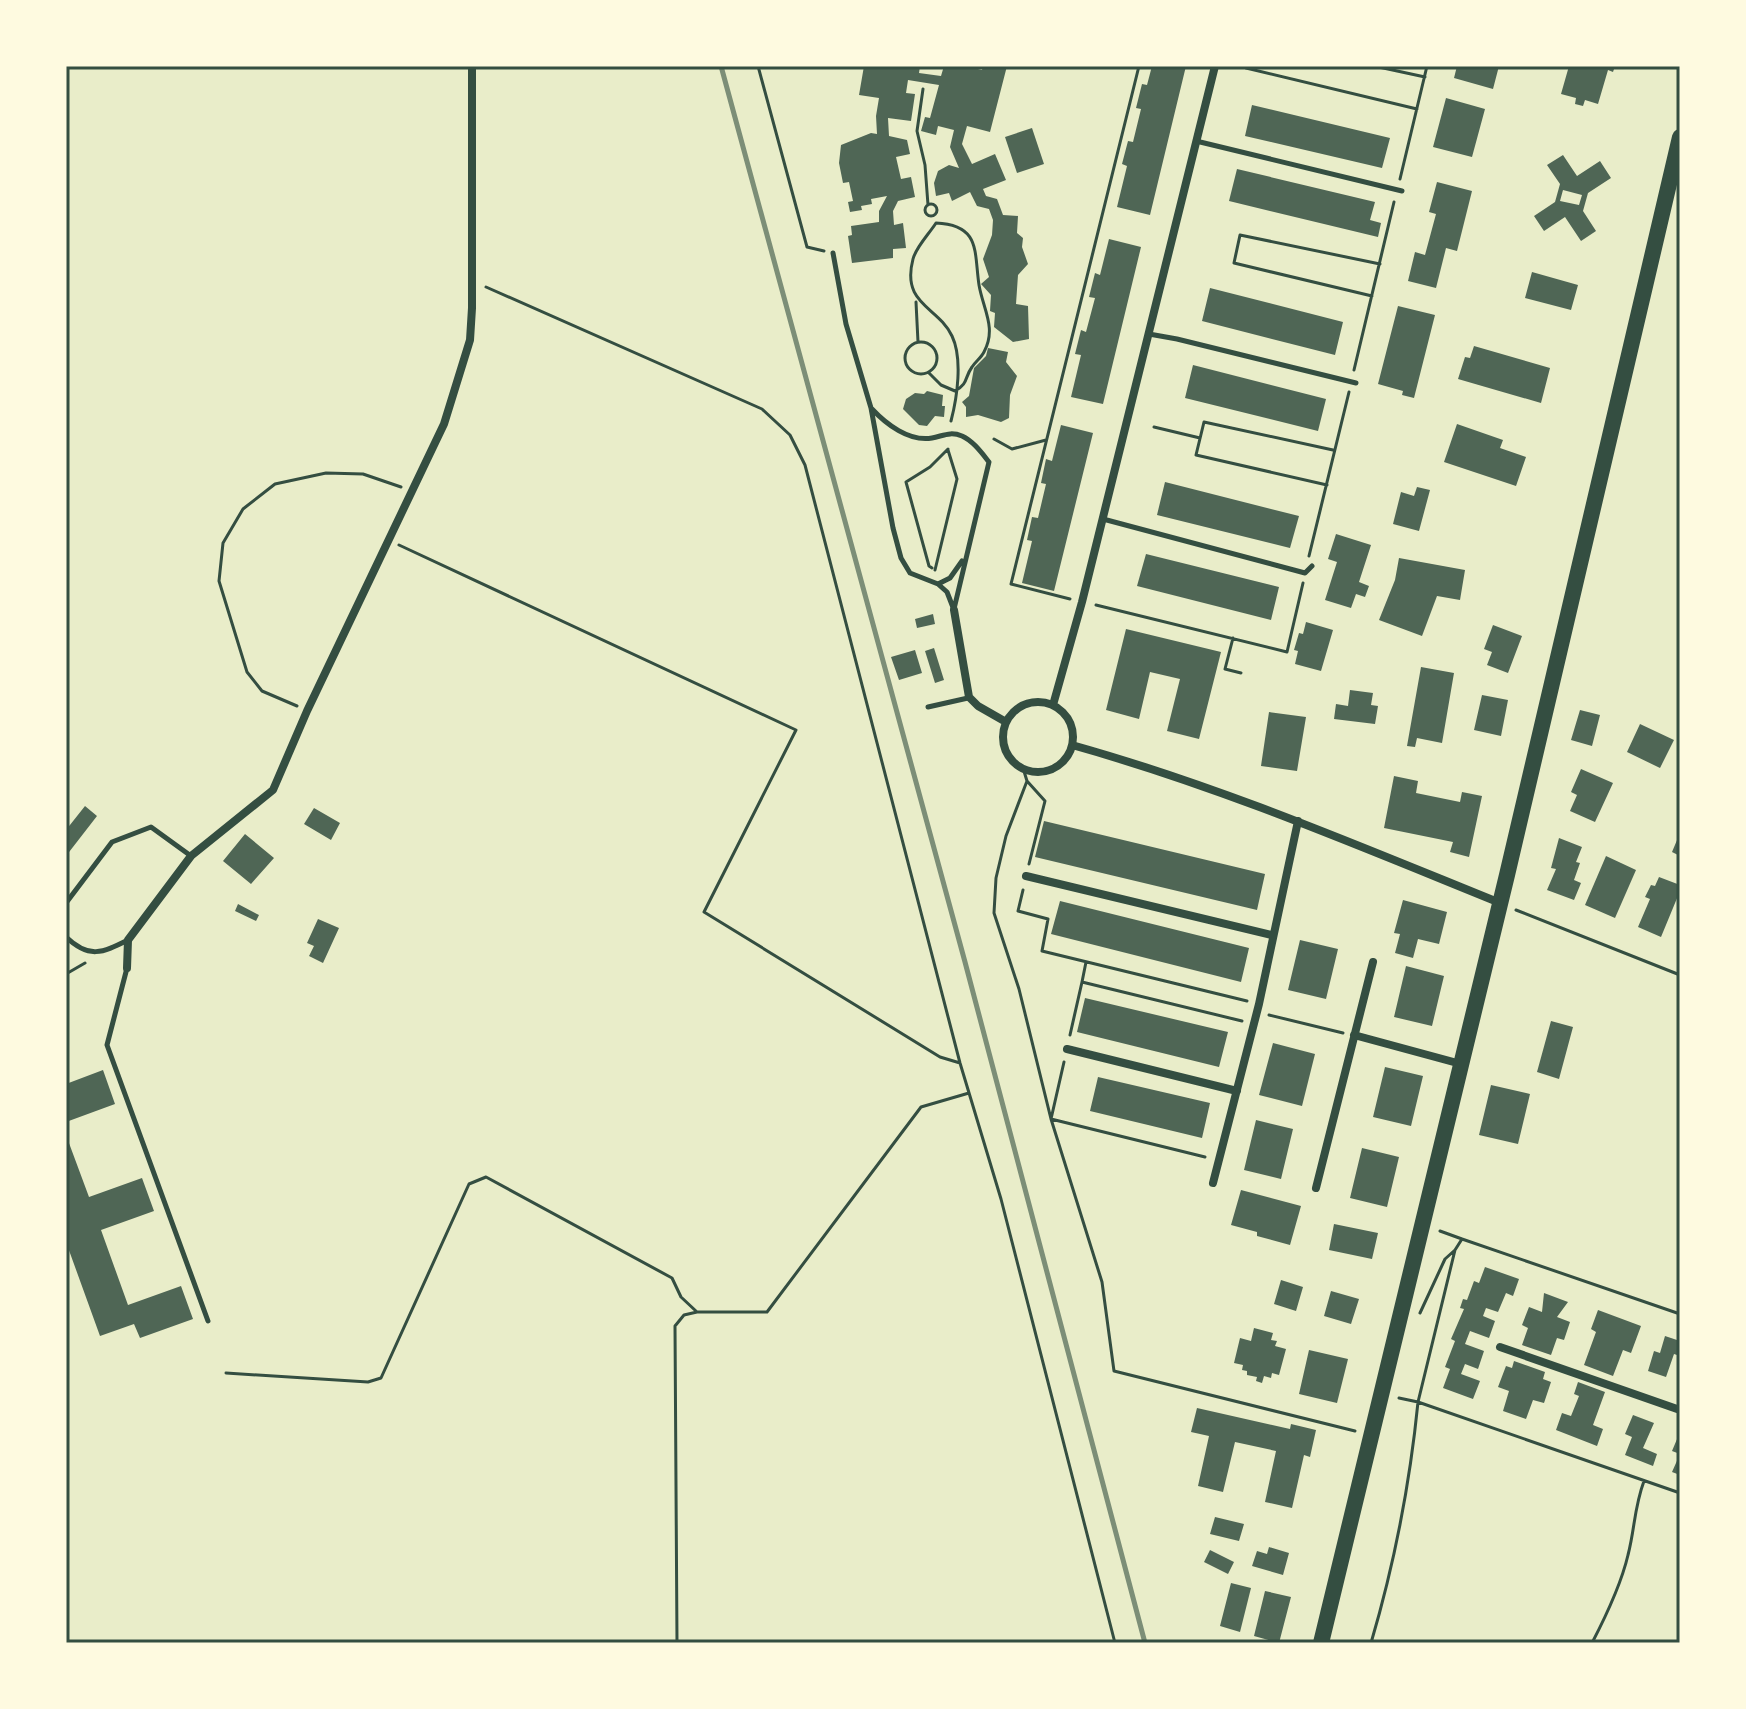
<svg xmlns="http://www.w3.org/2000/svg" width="1746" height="1709" viewBox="0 0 1746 1709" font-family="'Sofia Sans Condensed',sans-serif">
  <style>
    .building { fill: #4f6655; fill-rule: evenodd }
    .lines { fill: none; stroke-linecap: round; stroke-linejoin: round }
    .path { stroke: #344e41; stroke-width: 3 }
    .service { stroke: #344e41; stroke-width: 5 }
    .minor { stroke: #344e41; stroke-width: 8 }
    .primary { stroke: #344e41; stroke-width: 16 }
    .rail { stroke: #7c8e77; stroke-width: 5 }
    .neatline { fill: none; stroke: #344e41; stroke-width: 3 }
  </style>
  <rect width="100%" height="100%" fill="#e9edc9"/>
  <path class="building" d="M864,66H920L919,73L941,76L944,66H966L982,70L983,66H1007L990,132L967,126L962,144L972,164L995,154L1006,180L983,189L986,196L997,199L1003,215L1018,216L1017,233L1023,238L1022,247L1028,264L1018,275L1016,304L1028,306L1029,339L1013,342L994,327L995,313L990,311L991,295L981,284L989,277L983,259L992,235L993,220L989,209L977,206L970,192L952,201L949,193L936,196L934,183L938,171L949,165L959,168L950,147L954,130L938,126L936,135L921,131L925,117L930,118L939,85L908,80L906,93L915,94L911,121L888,118L889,136L907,140L910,154L896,157L901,179L911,177L915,197L898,201L893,211L894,225L903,223L906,248L893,249V258L852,263L848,236L852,235L851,226L879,222V211L887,196L871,199L872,204L861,206L862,210L850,212L848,202L853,201L849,182L843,183L839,163L841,145L871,133L877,134L876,116L879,98L859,95Z
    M1152,66H1186L1150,215L1117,207L1127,166L1122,164L1128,141L1133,142L1141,109L1136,108L1142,84L1147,85Z
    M1457,66H1499L1493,89L1454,78Z
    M1569,66H1615L1613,72L1608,70L1598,104L1585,100L1583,106L1575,104L1576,98L1561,94Z
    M1446,98L1485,109L1472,157L1433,147Z
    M1252,105L1390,138L1382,168L1245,136Z
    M1032,128L1044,164L1017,173L1005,137Z
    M1563,155L1577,176L1600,161L1611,178L1588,193L1583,211L1596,231L1581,241L1565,217L1544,231L1534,216L1555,202L1560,184L1547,165ZM1563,190L1582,195L1579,205L1560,201Z
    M1237,169L1375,202L1370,220L1381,223L1378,237L1229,201Z
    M1437,182L1472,191L1457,251L1446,248L1436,288L1408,281L1415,252L1425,255L1436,214L1429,212Z
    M1109,239L1141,247L1103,404L1071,397L1081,355L1075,354L1081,330L1086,332L1095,298L1089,297L1095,273L1100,275Z
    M1532,272L1578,285L1571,310L1525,298Z
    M1210,288L1343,322L1335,355L1202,321Z
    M1398,306L1435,315L1414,398L1402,395L1403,391L1378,384Z
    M1474,346L1550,368L1541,403L1458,379L1465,357L1470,358Z
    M988,348L1008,352L1006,362L1017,376L1010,395L1009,418L1001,422L978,415L966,417V407L962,402L969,396L974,368L986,356Z
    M1193,365L1326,399L1318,431L1185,398Z
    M927,391L943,395L942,406H945L944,417L935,416L927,426L919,425L903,409L906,399L915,393L924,394Z
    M1457,424L1503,440L1500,448L1526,457L1516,486L1444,462Z
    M1061,425L1093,433L1054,591L1022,583L1032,541L1027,540L1032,517L1038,518L1046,484L1041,483L1046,459L1052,461Z
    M1165,482L1299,516L1290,548L1157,515Z
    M1417,487L1430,490L1419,531L1393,524L1401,492L1414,496Z
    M1336,534L1371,545L1359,582L1369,586L1365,597L1356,594L1351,608L1325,600L1337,562L1328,559Z
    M1146,554L1279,587L1271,620L1137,586Z
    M1399,558L1465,570L1460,600L1437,596L1422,636L1379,620L1395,580Z
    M933,614L935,624L917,628L915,619Z
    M1306,622L1333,630L1321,671L1295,664L1298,651L1294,650L1299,633L1303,634Z
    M1493,625L1522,636L1508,673L1487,665L1492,652L1484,649Z
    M1126,629L1221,652L1199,739L1167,731L1180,679L1150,672L1139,719L1106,710Z
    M934,648L944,680L935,683L925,651Z
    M915,650L922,673L899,680L891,657Z
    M1421,667L1454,673L1442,743L1417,738L1415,747L1407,746Z
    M1350,690L1373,693L1371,705L1378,706L1375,724L1334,719L1336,704L1348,706Z
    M1482,695L1508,700L1501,736L1474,730Z
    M1580,710L1600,715L1592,746L1571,740Z
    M1269,712L1306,717L1297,771L1261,766Z
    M1640,724L1674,740L1660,768L1627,752Z
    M1581,769L1613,783L1595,822L1570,811L1577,795L1571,792Z
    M1394,776L1418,781L1416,793L1460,802L1462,792L1482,796L1469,857L1450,852L1453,842L1384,828Z
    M85,806L97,816L66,856V830Z
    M314,808L340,823L331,840L304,824Z
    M1044,821L1265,874L1257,910L1035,857Z
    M1680,833V856L1672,852Z
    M245,834L274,858L251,884L223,861Z
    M1559,838L1582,847L1576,862L1580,863L1574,880L1581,883L1574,900L1547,890L1556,869L1551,868Z
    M1606,856L1636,870L1615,918L1585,905Z
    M1659,877L1680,885V891L1661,937L1638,927L1650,899L1645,897L1651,885L1655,886Z
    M1403,900L1447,912L1439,944L1418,939L1413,958L1395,953L1400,934L1394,933Z
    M1060,901L1249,948L1241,982L1051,934Z
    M238,904L259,915L256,921L235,911Z
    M318,919L339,928L323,963L309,956L314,946L307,943Z
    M1300,940L1338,949L1326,999L1288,990Z
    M1406,966L1444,976L1432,1026L1394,1017Z
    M1085,998L1228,1032L1219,1067L1077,1032Z
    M1551,1021L1573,1027L1559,1079L1537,1072Z
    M1273,1043L1315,1054L1302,1106L1259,1095Z
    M1385,1067L1423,1076L1411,1126L1373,1117Z
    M103,1070L115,1104L66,1122V1084Z
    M1098,1077L1210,1103L1202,1138L1090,1111Z
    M1491,1085L1530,1094L1518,1144L1479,1135Z
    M1256,1120L1293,1129L1281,1179L1244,1170Z
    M66,1135L89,1197L142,1178L154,1211L101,1230L128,1305L181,1286L193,1319L140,1338L134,1324L100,1336L66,1242Z
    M1362,1148L1399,1157L1387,1207L1350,1198Z
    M1241,1190L1301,1206L1290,1245L1257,1236V1232L1231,1225Z
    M1334,1224L1378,1233L1372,1259L1329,1250Z
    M1485,1267L1519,1279L1513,1296L1506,1293L1498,1312L1486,1308L1483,1316L1495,1321L1489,1338L1470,1331L1465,1344L1484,1351L1478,1369L1465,1364L1461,1374L1480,1381L1473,1399L1443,1388L1450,1369L1445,1367L1455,1341L1451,1339L1464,1309L1460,1308L1463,1299L1467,1300L1474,1281L1479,1283Z
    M1281,1280L1303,1287L1296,1311L1274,1304Z
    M1331,1291L1359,1299L1351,1324L1324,1316Z
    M1544,1293L1568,1302L1557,1317L1570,1322L1564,1340L1557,1338L1551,1355L1522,1345L1528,1328L1522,1325L1529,1307L1542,1312Z
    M1598,1310L1641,1326L1631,1353L1623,1350L1613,1376L1584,1365L1596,1332L1591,1329Z
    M1254,1328L1273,1333L1271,1340L1277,1341L1275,1346L1286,1349L1279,1375L1272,1373L1271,1378L1264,1376L1262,1383L1256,1381L1257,1377L1247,1375V1371L1242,1370L1243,1365L1234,1363L1240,1338L1251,1341Z
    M1665,1336L1680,1341V1356L1674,1354L1666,1377L1648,1371L1654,1351L1660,1353Z
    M1309,1350L1348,1359L1337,1403L1299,1394Z
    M1514,1361L1545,1372L1543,1379L1551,1382L1544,1403L1533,1400L1526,1419L1503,1411L1509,1391L1498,1387L1506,1366L1512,1368Z
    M1578,1382L1605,1392L1593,1425L1603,1429L1597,1446L1556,1430L1562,1413L1571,1416L1579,1396L1574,1394Z
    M1197,1408L1290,1429L1291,1424L1316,1430L1310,1457L1304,1455L1292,1508L1265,1502L1276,1451L1235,1442L1223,1492L1198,1486L1209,1436L1191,1432Z
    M1633,1415L1654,1423L1643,1448L1657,1454L1653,1466L1625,1455L1632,1437L1625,1434Z
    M1680,1432V1475L1672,1472L1680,1454L1672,1451Z
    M1215,1517L1244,1524L1239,1541L1210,1534Z
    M1269,1547L1289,1553L1283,1575L1252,1566L1257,1551L1267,1554Z
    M1210,1550L1234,1562L1228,1574L1204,1562Z
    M1231,1583L1251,1588L1240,1632L1220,1626Z
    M1265,1591L1291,1597L1279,1643L1254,1636Z"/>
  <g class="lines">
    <path class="path" d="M758,66L807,247L824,251
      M1374,66L1425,77
      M1246,68L1417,109
      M923,89L917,131L925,165L928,205
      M1400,179L1427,66
      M925 210a6 6 0 1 1 12 0a6 6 0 1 1-12 0Z
      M486,287L762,409L790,435L805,465L960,1063L1001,1199L1115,1643
      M1372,296L1234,263L1240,235L1380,264
      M916,302L918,342
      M905 358a16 16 0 1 1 32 0a16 16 0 1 1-32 0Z
      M1354,370L1394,202
      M929,373L941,385L955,391C969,383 964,378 972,367C976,361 981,358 984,352C997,328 983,309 979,285C974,252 981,225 936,223C929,234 916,247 913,259C901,305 938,306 952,336C963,359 957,398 951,421
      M1154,427L1200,438
      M994,439L1012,449L1046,440
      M1327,485L1196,455L1204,422L1333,450
      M399,545L796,730L704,912L940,1057L960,1063
      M1309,556L1349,392
      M932,568L929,566L906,482L930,467L948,449
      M935,570L957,479L948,450
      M1070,599L1011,584L1139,66
      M1096,605L1287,652L1303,583
      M1233,638L1225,669L1241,673
      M297,706L262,691L247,672L219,581L223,543L243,509L275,484L326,473L363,474L401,487
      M1023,768L1027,781L1045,801L1029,864
      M1027,781L1006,836L996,878L994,913L1019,989L1051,1119L1102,1282L1114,1371L1355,1431
      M1023,890L1018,911L1048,919L1042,951L1247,1001
      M1516,910L1680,975
      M66,974L85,963
      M1082,982L1086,962
      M1269,1015L1343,1033
      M1070,1035L1082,982L1242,1021
      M1064,1062L1051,1119L1205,1157
      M1440,1231L1462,1239
      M1420,1313L1445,1259L1455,1250
      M1680,1314L1462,1239L1455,1250L1418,1402L1680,1493
      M226,1373L368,1382L381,1378L469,1184L486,1177L672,1278L681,1297L697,1312H767L921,1107L969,1093
      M677,1643L675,1326L684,1315L697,1312
      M1371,1643C1394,1565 1410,1483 1418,1402L1399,1398
      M1592,1643C1606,1616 1621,1585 1628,1555C1635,1528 1634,1508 1644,1481"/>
    <path class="service" d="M1196,141L1402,191
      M833,253L846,324L871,408L893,528L901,558L910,573L938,584L947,592L954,610
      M1149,334L1177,339L1356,383
      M872,409C886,424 909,442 932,438C943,436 950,431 962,436C973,441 981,452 989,462L954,609
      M1103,519L1305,573L1312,566
      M938,584L950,578L962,561
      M928,707L968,698
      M66,903L112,842L151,827L191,856
      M66,937C89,959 102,953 128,940
      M127,968L107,1045L208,1321"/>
    <path class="minor" d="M954,610L969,697L978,706L1006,722
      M1003 737a35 35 0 1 1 70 0a35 35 0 1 1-70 0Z
      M1053,705L1082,602L1215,66
      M1072,745C1219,786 1359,846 1500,903
      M1026,876L1272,935
      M127,968L128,940L191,856L273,790L307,711L444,424L470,340L472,308V66
      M1354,1035L1461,1064
      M1067,1049L1237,1091
      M1213,1183L1259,1004L1298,821
      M1316,1188L1373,962
      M1500,1347L1680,1410"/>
    <path class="primary" d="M1321,1643L1507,875L1680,137"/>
    <path class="rail" d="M721,66L965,962L1145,1643"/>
  </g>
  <rect width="1746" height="1709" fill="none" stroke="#fefae0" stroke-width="136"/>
  <rect x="68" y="68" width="1610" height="1573" class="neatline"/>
</svg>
